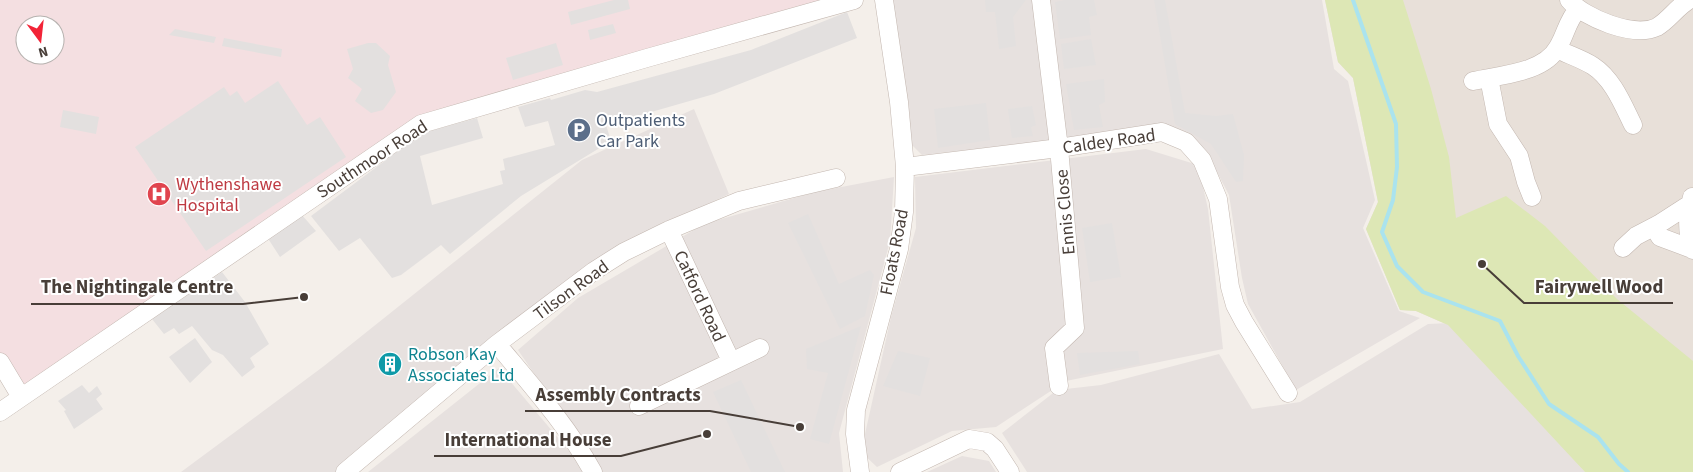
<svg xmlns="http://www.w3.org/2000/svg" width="1693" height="472" viewBox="0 0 1693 472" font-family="'Source Sans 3',sans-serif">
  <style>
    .residential { fill: #e8e0d9 }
    .industrial { fill: #e7e1df }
    .medical { fill: #f4dfe1; fill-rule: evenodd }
    .green { fill: #dde7b5 }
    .parking { fill: #e3e0df }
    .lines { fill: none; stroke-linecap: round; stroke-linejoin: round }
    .stream { stroke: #aae3ee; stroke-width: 4 }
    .minor-casing { stroke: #c3b7b0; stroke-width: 19 }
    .minor { stroke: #fff; stroke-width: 18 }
    .labels { text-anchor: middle; stroke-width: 4; stroke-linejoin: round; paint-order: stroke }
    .service-label { font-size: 18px; fill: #4e5e75; stroke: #fff; text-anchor: start }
    .street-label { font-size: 18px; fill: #483e38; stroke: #fff }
    .health-label { font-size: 18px; fill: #be3a42; stroke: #fff; text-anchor: start }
    .culture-label { font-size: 18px; fill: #0d838f; stroke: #fff; text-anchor: start }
    .leader { fill: none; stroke: #483e38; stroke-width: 2 }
    .callout-dot { fill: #483e38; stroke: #fff; stroke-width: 2 }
    .callout-label { font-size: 19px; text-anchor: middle; font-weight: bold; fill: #483e38; stroke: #fff; stroke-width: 4; stroke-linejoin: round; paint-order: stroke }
  </style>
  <rect width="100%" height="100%" fill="#f4efea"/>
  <path class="residential" d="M1325,0H1693V472H1585L1448,325L1416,311L1400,310L1366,229L1378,202L1353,78L1338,62Z"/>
  <path class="industrial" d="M891,0H1322L1334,69L1348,81L1375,200L1363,228L1399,311L1420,318L1296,390L1248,304L1242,278L1229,195L1205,149L1194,140L1081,137L922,155L912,145Z
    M694,109L729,194L631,240L493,339L336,472H181L324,366L582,160Z
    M1146,149L1198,165L1208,209L1223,349L1066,381L996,427L952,431L877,467L861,452L891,317L916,228L915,177Z
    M894,177L890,241L839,433L843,472H601L518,350L578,298L704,224L815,192Z
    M1450,323L1585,472H1027L1002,433L1057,390L1101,385L1219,354L1252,409L1300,402L1428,324Z
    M499,368L581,465L584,472H368Z
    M962,456L989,461L996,472H927Z"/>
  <path class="medical" d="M0,0H854L447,115L21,397L0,362ZM25,25H55V55H25Z"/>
  <path class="green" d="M1325,0H1403L1431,89L1449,157L1456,218L1506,196L1545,226L1617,299L1693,361V472H1585L1448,325L1416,311L1400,310L1366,229L1378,202L1353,78L1338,62Z"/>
  <path class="parking" d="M614,0H628L630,9L571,25L568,12Z
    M985,0H1026L1013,17L1016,46L999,49L995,12H986Z
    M1065,0H1094L1097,15L1089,17L1091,35L1060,39L1055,2Z
    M1154,0H1165L1185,113L1216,116L1233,114L1244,155L1243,181L1236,182L1211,144L1175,124Z
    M847,12L857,38L714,94L606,125L611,141L521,196L450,254L441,245L401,275L392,278L360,238L339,251L311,216L422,133L477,118L483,138L420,156L432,205L503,184L500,171L505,170L503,159L555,145L548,121L525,127L518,107L550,98L551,100L585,90L597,92L751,50Z
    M613,24L616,33L590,40L588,30Z
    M175,29L216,37L214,43L169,35Z
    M224,38L282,49L281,57L222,46Z
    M1091,39L1096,65L1064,69L1061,44Z
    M368,43H376L390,56L388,65L396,92L383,110L371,113L355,101L362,89L348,78L353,69L347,49Z
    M556,43L563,65L513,80L506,58Z
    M1104,79L1105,102L1099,105L1103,127L1074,130L1066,84Z
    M278,81L307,125L320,117L346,157L206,251L135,147L224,87L230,96L237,91L245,103Z
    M986,103L990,140L938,148L934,109Z
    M1032,106L1036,125L1031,127L1033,136L1012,138L1008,109Z
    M63,110L99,117L96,134L60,127Z
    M301,214L316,231L280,257L267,237Z
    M808,214L839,284L870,270L874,275L865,316L840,329L788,223Z
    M1112,223L1121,277L1090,282L1082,228Z
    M222,272L245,302L269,344L250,358L255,367L242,377L223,355L212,350L192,326L179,334L174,328L164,334L152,319Z
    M861,326L829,444L810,439L828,373L807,369L806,349Z
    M195,338L212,362L190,383L169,357Z
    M898,351L930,358L920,396L883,386Z
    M1138,351L1140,364L1080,375L1077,353Z
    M741,380L785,472H751L713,392Z
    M82,385L89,393L97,386L102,394L96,399L103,409L74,429L64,411L66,410L58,401Z"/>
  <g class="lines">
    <path class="stream" d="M1353,0L1396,124L1397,167L1393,200L1382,232L1397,266L1423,292L1500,321L1518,356L1549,404L1598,437L1619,464L1628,472"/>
    <g class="minor-casing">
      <path id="minor" d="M1041,0L1059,148L1075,328L1054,348L1059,386
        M1569,0C1584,18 1634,38 1657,27C1669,20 1677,7 1689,0
        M1557,49C1569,55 1582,59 1593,66C1613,79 1623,105 1633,125
        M1489,78L1498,124L1519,156L1526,182L1532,197
        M1473,81C1500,75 1544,73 1558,47C1566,34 1567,21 1578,9
        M905,167L1059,148L1162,132L1186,142L1202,160L1218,199L1230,287L1235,305L1244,322L1288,393
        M1692,197C1687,215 1686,232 1693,250
        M1654,227L1660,237L1692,249
        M669,230L731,361
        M1623,248L1636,236L1659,224L1690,204
        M497,344C531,385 567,425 593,472
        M0,362L21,397
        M639,406L760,348
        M0,412L421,124L647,58L854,0
        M345,472L497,344L594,271L624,252L669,230L739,201L836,178
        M860,472L855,434L856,410L899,249L904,212L905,167L899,102L884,0
        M900,472L969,439L987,442L995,449L1010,472"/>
    </g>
    <use href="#minor" class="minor"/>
  </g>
  <defs>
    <g id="parking-disc" transform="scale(1.25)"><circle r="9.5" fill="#5c6f8a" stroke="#fff"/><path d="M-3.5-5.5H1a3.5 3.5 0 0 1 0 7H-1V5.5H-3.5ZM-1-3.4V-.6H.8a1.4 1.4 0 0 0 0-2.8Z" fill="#fff"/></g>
    <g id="hospital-disc" transform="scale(1.25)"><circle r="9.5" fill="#e0444e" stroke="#fff"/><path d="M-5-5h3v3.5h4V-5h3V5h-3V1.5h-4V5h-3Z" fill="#fff"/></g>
    <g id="building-disc" transform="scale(1.25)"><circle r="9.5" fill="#0f9aa8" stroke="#fff"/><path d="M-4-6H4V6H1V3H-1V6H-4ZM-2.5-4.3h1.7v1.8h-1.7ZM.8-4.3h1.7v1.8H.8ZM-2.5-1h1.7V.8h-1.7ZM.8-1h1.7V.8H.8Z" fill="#fff"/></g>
  </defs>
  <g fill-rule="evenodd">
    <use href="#parking-disc" x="579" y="130"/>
    <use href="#hospital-disc" x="159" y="194"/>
    <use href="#building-disc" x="390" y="364"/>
  </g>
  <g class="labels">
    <g class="service-label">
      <text x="596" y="126">Outpatients<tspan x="596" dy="21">Car Park</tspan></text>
    </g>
    <g class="street-label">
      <text transform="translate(1109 141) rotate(-8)" y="6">Caldey Road</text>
      <text transform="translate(372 159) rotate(-33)" y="6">Southmoor Road</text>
      <text transform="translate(1065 212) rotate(-95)" y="6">Ennis Close</text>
      <text transform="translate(894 252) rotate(-79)" y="6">Floats Road</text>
      <text transform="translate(571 290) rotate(-36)" y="6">Tilson Road</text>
      <text transform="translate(700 296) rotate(65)" y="6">Catford Road</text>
    </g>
    <g class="health-label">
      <text x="176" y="190">Wythenshawe<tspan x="176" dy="21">Hospital</tspan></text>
    </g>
    <g class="culture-label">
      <text x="408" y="360">Robson Kay<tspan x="408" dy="21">Associates Ltd</tspan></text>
    </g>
  </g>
  <path class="leader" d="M1482 264L1524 303H1673M304 297L243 304H31M800 427L710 411H525M707 434L621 456H434"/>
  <g class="callout-dot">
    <circle cx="1482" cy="264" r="5"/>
    <circle cx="304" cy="297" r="5"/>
    <circle cx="800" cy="427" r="5"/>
    <circle cx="707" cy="434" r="5"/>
  </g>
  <g class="callout-label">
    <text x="1599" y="293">Fairywell Wood</text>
    <text x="137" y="293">The Nightingale Centre</text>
    <text x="618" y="401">Assembly Contracts</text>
    <text x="528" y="446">International House</text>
  </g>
  <g transform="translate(40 40) rotate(165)"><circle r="24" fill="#ffffff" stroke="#b6b2af"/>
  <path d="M0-4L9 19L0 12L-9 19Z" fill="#f22437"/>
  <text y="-8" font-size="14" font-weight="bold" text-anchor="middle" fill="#483e38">N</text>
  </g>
</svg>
